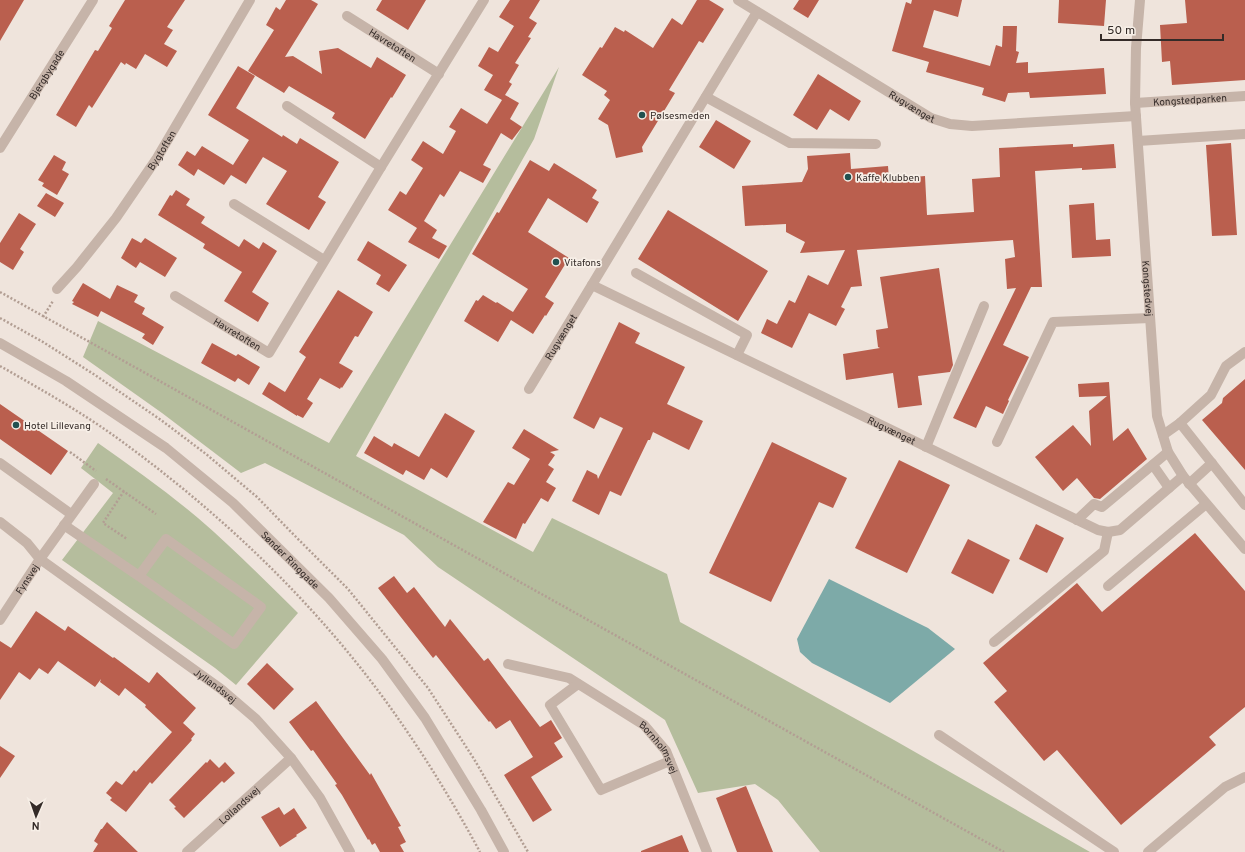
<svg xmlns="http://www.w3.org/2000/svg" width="1245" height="852" viewBox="0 0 1245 852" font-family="Overpass,sans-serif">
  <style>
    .green { fill: #b5bd9d }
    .water { fill: #7daaa8 }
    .building { fill: #ba5f4e }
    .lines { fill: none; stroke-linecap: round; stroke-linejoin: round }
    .path { stroke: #b29e93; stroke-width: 2.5; stroke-dasharray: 2 2; stroke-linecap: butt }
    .minor { stroke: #c6b4a9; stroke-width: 10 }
    .poi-dot { fill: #215150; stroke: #f7efe7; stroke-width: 1.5 }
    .labels { text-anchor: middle; stroke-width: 3.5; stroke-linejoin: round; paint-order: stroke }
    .street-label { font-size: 10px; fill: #342b28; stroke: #f7efe7 }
    .poi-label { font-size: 10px; fill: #342b28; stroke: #f7efe7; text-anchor: start }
  </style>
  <rect width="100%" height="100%" fill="#efe4dc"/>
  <path class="green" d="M559,67L534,139L356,456L533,552L552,518L667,574L680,622L894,740L1090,852H820L778,800L755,784L698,793L665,720L438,567L404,535L265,463L241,473L162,413L83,357L98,321L329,443Z
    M98,443C132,467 166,491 198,518C233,548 265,581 298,613L236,685L215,668L62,560L113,493L81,468Z"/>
  <path class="water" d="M829,579L928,628L955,649L890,703L812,663L800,652L797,639Z"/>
  <path class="building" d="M0,0H24L0,41Z
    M125,0H185L167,27L173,30L164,44L177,51L167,67L145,54L136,69L126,63L125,65L121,62L92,108L89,105L76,127L56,115L95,50L98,51L112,28L109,26Z
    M286,0H311L318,4L285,57L293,56L322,74L319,51L338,48L371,68L377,57L406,75L392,98L391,97L365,139L332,118L335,113L289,86L284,93L248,71L274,30L266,25L276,7L280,10Z
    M382,0H426L408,30L376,10Z
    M510,0H540L529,18L537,23L528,37L531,38L515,63L519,65L509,82L512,84L505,95L519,103L510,119L522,127L512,140L501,133L483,165L491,169L483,183L460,171L444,197L440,194L424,221L437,230L432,238L447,246L439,259L408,242L417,228L388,210L400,191L406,195L423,168L411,160L423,141L443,154L456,131L449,127L461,108L487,124L502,100L484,90L493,75L478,66L489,47L498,52L514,26L499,17Z
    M697,0H709L724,9L703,43L699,41L669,90L675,93L642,147L643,152L616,158L608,125L598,119L610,100L604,95L607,91L582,75L600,47L602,48L615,27L624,32L625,30L653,48L672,18L682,25Z
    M799,0H819L808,18L793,9Z
    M912,0H962L958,17L934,10L923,47L990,66L996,45L1002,47L1003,26H1017L1016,51L1019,52L1016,63L1028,62V73L1104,68L1106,94L1030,98L1029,92L1008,93L1005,102L982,95L984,88L926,72L929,62L892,51L906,2L911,4Z
    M1059,0H1106L1104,26L1058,23Z
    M1185,0H1245V80L1172,85L1170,61L1162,62L1160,25L1187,23Z
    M238,66L255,76L236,108L282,137L283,135L297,144L300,138L339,162L318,197L326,202L309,230L266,204L287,171L263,157L246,184L231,175L224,185L198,169L194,176L178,165L187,151L195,156L202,146L233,165L249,140L208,115Z
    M818,74L861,101L849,121L830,109L817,130L793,115Z
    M716,120L751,141L734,169L699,147Z
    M1231,143L1237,235L1212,236L1206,145Z
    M1073,144V147L1114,144L1116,168L1082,170V168L1035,171L1042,287H1031L1003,345L1029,357L1008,400L1009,401L1003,414L986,406L976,428L953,418L1016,288L1007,289L1005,259L1015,257L1013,240L857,250L862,286L851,287L841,307L845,309L836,326L809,313L792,348L761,333L767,319L777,324L789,300L795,303L808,275L828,285L845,250L800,253L805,242L786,232V224L745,226L742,186L802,182L808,169L807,156L850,153L851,169L888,166L889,179L925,176L927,215L974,212L972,179L1000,177L999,148Z
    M54,155L66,162L62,170L69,174L57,195L42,186L44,183L38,180Z
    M530,160L549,171L554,163L583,181L597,190L592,198L599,202L587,223L548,198L528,232L569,258L545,297L554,303L546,316L545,315L533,334L511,320L498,342L464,321L476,300L478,301L483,295L496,303L497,302L513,312L528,289L472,254L497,212L499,213Z
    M176,190L190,199L186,205L205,217L201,223L239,247L244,239L259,249L263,242L277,251L252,292L269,303L258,322L224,301L242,272L203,248L205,244L158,215L170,195L172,196Z
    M46,193L64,203L55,217L37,206Z
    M1094,203L1096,240L1110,239L1111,256L1072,258L1069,205Z
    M668,210L768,271L738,321L638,259Z
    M19,213L36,224L20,249L24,252L13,270L0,262V243Z
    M132,238L141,243L145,238L177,258L165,277L140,262L136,268L121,258Z
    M368,241L407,265L389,292L376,284L381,275L357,260Z
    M939,268L953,365L950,372L918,376L922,405L898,408L893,373L846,380L843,354L880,348L878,347L876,330L888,328L880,277Z
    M83,283L110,299L117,285L138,295L134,302L145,308L142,314L164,327L153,345L142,338L145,334L101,311L98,317L72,304L74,302L72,301Z
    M338,290L373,312L358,337L355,336L339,363L353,371L342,388L341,387L340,389L320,378L307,399L313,403L303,418L297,415V416L262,394L269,382L285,392L306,357L299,352Z
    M619,322L640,333L635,343L685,367L667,404L703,421L689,450L653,432L650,440H648L621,496L610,491L599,515L572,501L587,470L597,475L598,479L623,428L600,417L594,429L573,418Z
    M212,343L236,356L238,354L260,367L249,385L238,378L235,382L201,363Z
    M1245,379V470L1202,420L1222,403L1223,398Z
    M1109,382L1113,441L1128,428L1147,459L1100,499L1094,498L1077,478L1063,491L1035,457L1073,425L1091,446L1089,411L1107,396L1079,397L1078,384Z
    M0,404L68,451L51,475L0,439Z
    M445,413L475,431L447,478L431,468L424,480L406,470L403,475L364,453L374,436L392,447L394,443L419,457Z
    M524,429L559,450L550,452L555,455L548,465L554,469L546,482L556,488L548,502L541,498L525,524L523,523L516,539L483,522L508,482L514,485L530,459L512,448Z
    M772,442L847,478L833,508L819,502L771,602L709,573Z
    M899,460L950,485L907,573L855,548Z
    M1036,524L1064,538L1047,573L1019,559Z
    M1195,533L1245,591V707L1209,737L1216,745L1121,825L1057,750L1044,761L994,702L1007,691L983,663L1077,583L1102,612Z
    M968,539L1010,560L993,594L951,573Z
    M394,576L407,593L414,587L445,627L450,619L484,661L488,658L540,727L551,720L562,738L554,743L563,757L531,777L552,810L533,822L504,775L533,757L510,720L496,729L490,721L489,722L436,655L433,658L378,588Z
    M36,611L65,631L68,626L113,658L114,657L149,683L157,672L196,708L183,723L195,734L191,739L192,740L152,784L150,782L126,812L110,800L112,798L106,793L116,781L122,785L134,770L136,772L172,732L145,707L146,705L125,688L119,696L100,682L101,679L95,687L58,661L48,674L39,668L30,680L19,672L0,700V641L11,648Z
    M267,663L294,689L274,710L247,684Z
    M316,701L370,775L371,773L401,826L398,827L406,842L400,845L404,852H380L375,843L372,845L369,839L368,840L342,795L335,785L337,784L313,750L311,751L289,722Z
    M0,746L15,756L0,778Z
    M210,759L219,768L225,762L235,773L224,783L222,781L184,818L174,808L176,807L169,800L206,762L207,763Z
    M746,786L773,852H737L716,798Z
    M279,807L284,815L294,808L307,828L296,835L297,836L280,847L261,817Z
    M107,822L138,852H93L98,844L94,841L101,829H102Z
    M682,835L689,852H641V851Z"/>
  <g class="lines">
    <path class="path" d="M0,292L1004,852
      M43,317L53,301
      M0,318L43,342L95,375L161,420L206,454L257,497L295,536L348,589L428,688L474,759L528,852
      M0,366C42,390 85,414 124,443C225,517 317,605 390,707C423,753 453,802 480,852
      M70,452L96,471
      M106,479L156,514
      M124,491L103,523L127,539"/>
    <g class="minor">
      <path id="s1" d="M738,0L931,118L950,124L972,126L1136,116"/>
      <path id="s2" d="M1140,0L1136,48L1135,103L1157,416L1168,452L1183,476L1245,549"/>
      <path id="s3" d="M347,16L439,74"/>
      <path d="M706,97L790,143L876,144"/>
      <path id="s4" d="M1135,103L1245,96"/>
      <path d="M287,106L381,167"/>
      <path d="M1138,141L1245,134"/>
      <path id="s5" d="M0,148L93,0"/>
      <path d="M234,204L324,260"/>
      <path d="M636,273L747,335L737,355"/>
      <path id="s6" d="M592,285L1098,530L1108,532L1120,530L1183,476"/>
      <path id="s7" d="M57,289L77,267L116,218L157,158L250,0"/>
      <path id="s8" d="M175,296L269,353L381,167L484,0"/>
      <path id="s9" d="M0,343L66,381L166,448L233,503L329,598L382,659L425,718L481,810L504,852"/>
      <path id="s10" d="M529,389L757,12"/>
      <path d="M1180,423L1245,505"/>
      <path d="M1163,435L1180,423L1211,395L1226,366L1245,352"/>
      <path d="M997,442L1053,322L1150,318"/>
      <path d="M926,447L984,306"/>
      <path d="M0,463L71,514"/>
      <path d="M1153,465L1169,488"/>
      <path d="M1189,484L1212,463"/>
      <path d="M1077,520L1094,504L1102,507L1168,452"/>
      <path id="s11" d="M0,522L27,543L40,559L221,689L256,719L291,758L320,798L350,852"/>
      <path d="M64,525L139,576L234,644L261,607L166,539L139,576"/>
      <path d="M1108,586L1206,504"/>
      <path id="s12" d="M0,620L40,559L94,484"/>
      <path d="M994,642L1104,551L1108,532"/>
      <path id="s13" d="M508,664L569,678L644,725L666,751L707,852"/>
      <path d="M578,684L550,705L601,790L670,761"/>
      <path d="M939,735L1114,852"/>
      <path id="s14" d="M187,852L291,758"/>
      <path d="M1148,852L1225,787L1245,777"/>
    </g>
  </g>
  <g class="poi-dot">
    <circle cx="642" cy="115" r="4"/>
    <circle cx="848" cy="177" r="4"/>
    <circle cx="556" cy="262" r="4"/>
    <circle cx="16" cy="425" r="4"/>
  </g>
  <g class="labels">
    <g class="street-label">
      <text dy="4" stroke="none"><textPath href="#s3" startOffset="54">Havretoften</textPath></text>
      <text dy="4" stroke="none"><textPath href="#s5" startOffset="87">Bjergbygade</textPath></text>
      <text dy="4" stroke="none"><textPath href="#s4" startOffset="55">Kongstedparken</textPath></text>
      <text dy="4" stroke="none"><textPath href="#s1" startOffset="204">Rugvænget</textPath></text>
      <text dy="4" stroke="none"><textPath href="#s7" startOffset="174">Bygtoften</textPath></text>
      <text dy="4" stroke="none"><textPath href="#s2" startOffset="289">Kongstedvej</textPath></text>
      <text dy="4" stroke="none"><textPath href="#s8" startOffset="73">Havretoften</textPath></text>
      <text dy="4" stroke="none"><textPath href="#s10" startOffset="61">Rugvænget</textPath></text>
      <text dy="4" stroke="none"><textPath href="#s6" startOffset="333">Rugvænget</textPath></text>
      <text dy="4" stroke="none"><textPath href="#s9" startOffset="364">Sønder Ringgade</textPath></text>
      <text dy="4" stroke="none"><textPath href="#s12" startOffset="49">Fynsvej</textPath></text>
      <text dy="4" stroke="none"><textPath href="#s11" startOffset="271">Jyllandsvej</textPath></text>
      <text dy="4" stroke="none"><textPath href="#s13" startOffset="178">Bornholmsvej</textPath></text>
      <text dy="4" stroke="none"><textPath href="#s14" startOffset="70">Lollandsvej</textPath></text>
    </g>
    <g class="poi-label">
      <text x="650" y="119">Pølsesmeden</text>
      <text x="856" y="181">Kaffe Klubben</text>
      <text x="564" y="266">Vitafons</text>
      <text x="24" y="429">Hotel Lillevang</text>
    </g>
  </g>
  <g transform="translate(36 816) rotate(182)" stroke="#f7efe7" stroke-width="3" paint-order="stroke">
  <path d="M0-3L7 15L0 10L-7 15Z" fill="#342b28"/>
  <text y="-6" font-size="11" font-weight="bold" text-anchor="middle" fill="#342b28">N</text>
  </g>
  <path d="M1101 34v6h122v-6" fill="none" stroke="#342b28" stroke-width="2"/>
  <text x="1107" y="34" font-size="12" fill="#342b28" stroke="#f7efe7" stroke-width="3" paint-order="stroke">50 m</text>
</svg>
